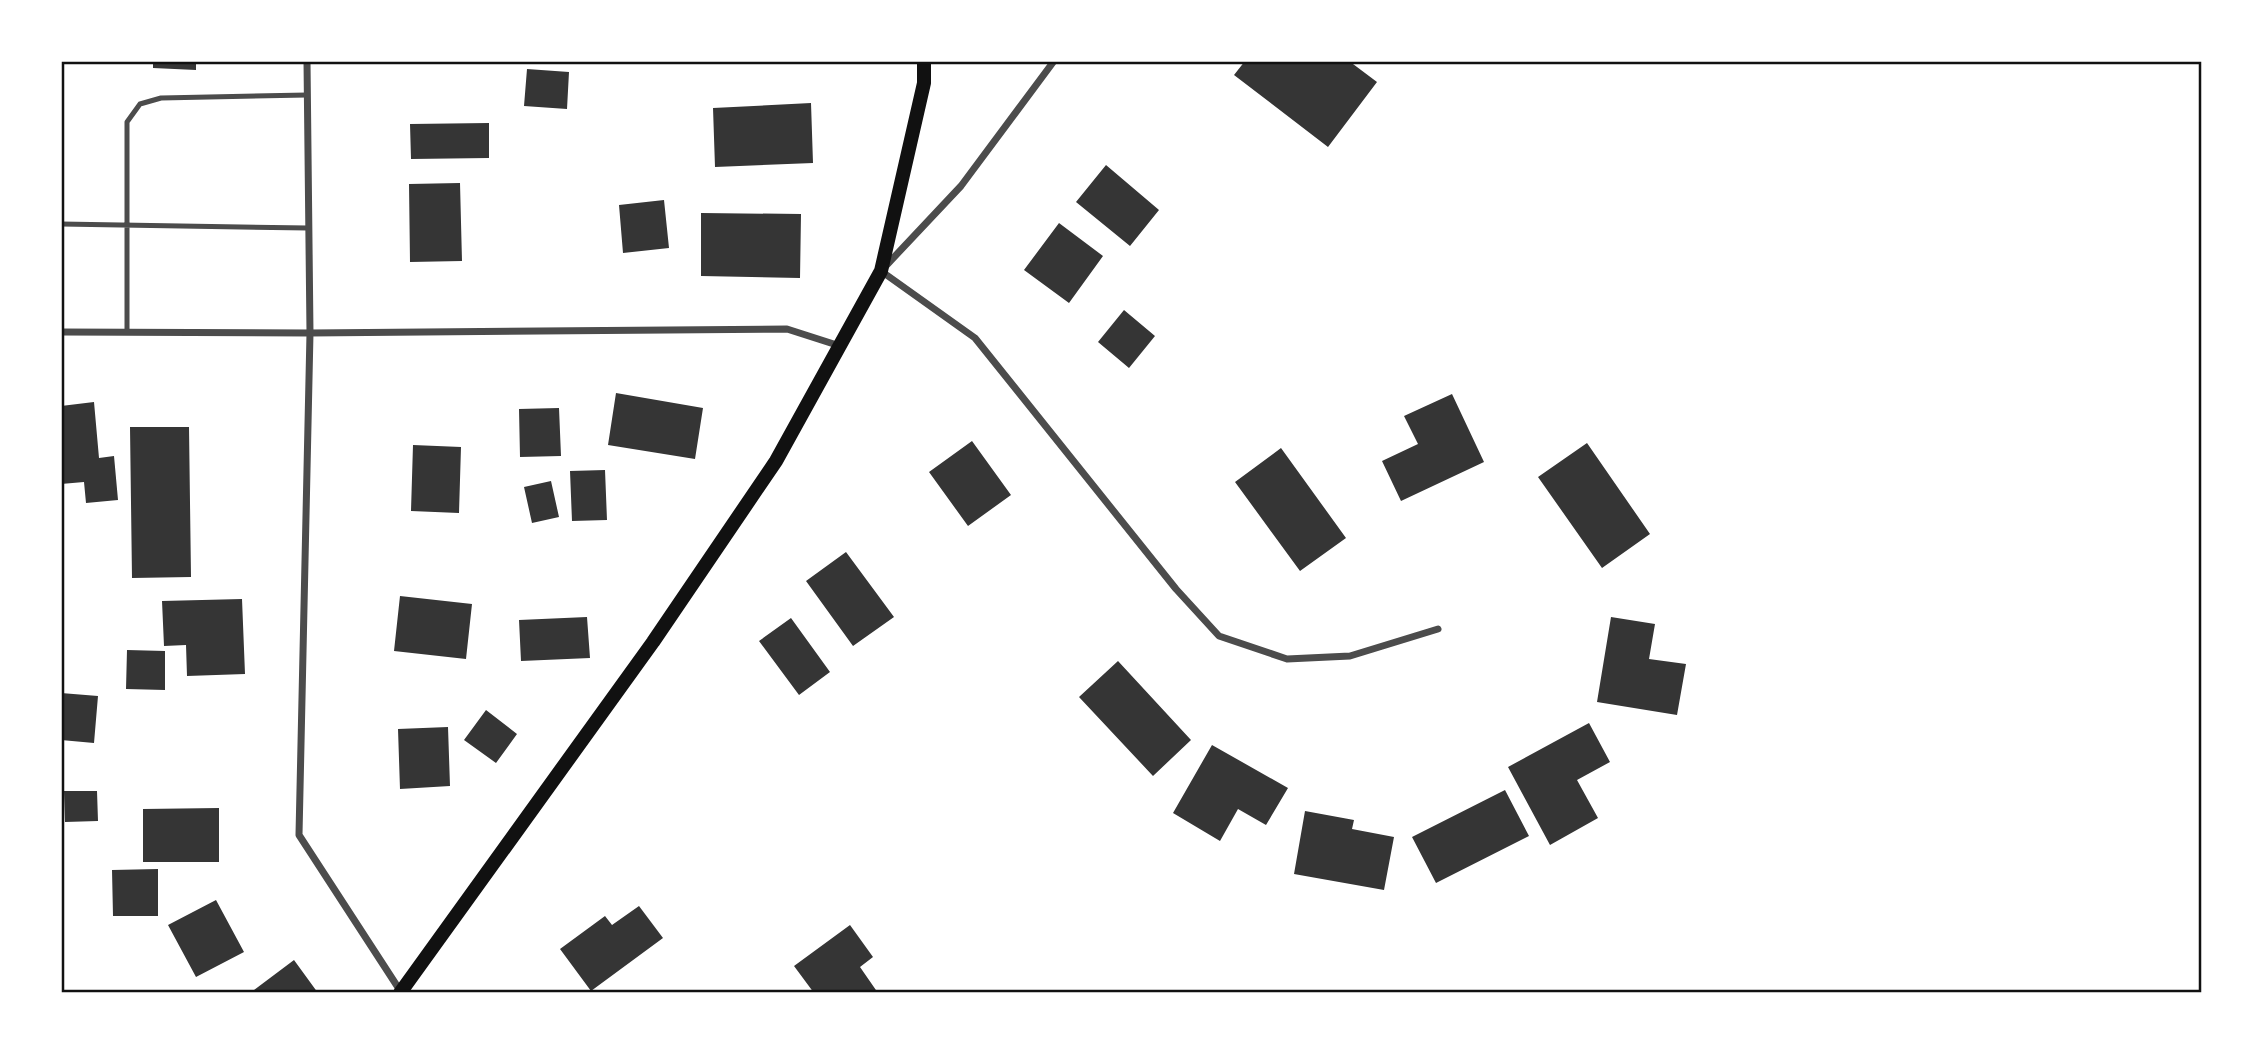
<svg xmlns="http://www.w3.org/2000/svg" width="2263" height="1054" viewBox="0 0 2263 1054" font-family="'Asap Condensed',sans-serif">
  <style>
    .building { fill: #353535 }
    .lines { fill: none; stroke-linecap: round; stroke-linejoin: round }
    .service { stroke: #4c4c4c; stroke-width: 5 }
    .minor { stroke: #4c4c4c; stroke-width: 7 }
    .secondary { stroke: #111; stroke-width: 14 }
    .neatline { fill: none; stroke: #111; stroke-width: 2.5 }
  </style>
  <rect width="100%" height="100%" fill="#fff"/>
  <path class="building" d="M153,61H196V70L153,68Z
    M1245,61H1349L1377,82L1328,147L1234,75Z
    M527,69L569,72L567,109L524,106Z
    M811,103L813,163L715,167L713,108Z
    M489,123V158L411,159L410,124Z
    M1106,165L1159,210L1130,246L1076,202Z
    M460,183L462,261L410,262L409,184Z
    M664,200L669,248L623,253L619,205Z
    M701,213L801,214L800,278L701,276Z
    M1059,223L1103,256L1069,303L1024,270Z
    M1124,310L1155,336L1129,368L1098,342Z
    M616,393L703,408L695,459L608,445Z
    M1452,394L1484,462L1401,501L1382,461L1418,444L1404,416Z
    M94,402L99,458L114,456L118,500L86,503L84,482L61,484V406Z
    M559,408L561,456L520,457L519,409Z
    M130,427H189L191,577L132,578Z
    M972,441L1011,495L968,526L929,472Z
    M1587,443L1650,534L1602,568L1538,477Z
    M413,445L461,447L459,513L411,511Z
    M1281,448L1346,538L1300,571L1235,482Z
    M605,470L607,520L572,521L570,471Z
    M551,481L559,517L532,523L524,487Z
    M846,552L894,617L853,646L806,581Z
    M400,596L472,604L466,659L394,651Z
    M242,599L245,674L187,676L186,645L164,646L162,601Z
    M587,617L590,658L521,661L519,620Z
    M1611,617L1655,624L1649,659L1686,664L1677,715L1597,702Z
    M791,618L830,672L799,695L759,641Z
    M127,650L165,651V690L126,689Z
    M1118,661L1191,740L1153,776L1079,697Z
    M61,693L98,696L94,743L61,740Z
    M486,710L517,734L496,763L464,740Z
    M1589,723L1610,762L1577,780L1598,818L1550,845L1508,767Z
    M448,727L450,786L400,789L398,729Z
    M1212,745L1288,788L1266,825L1238,809L1220,841L1173,813Z
    M1505,790L1529,836L1436,883L1412,837Z
    M64,791H97L98,821L65,822Z
    M219,808V862H143V809Z
    M1305,811L1354,820L1352,829L1394,837L1384,890L1294,874Z
    M158,869V916H113L112,870Z
    M216,900L244,952L196,977L168,925Z
    M639,906L663,938L591,991L560,949L605,916L612,925Z
    M850,925L873,957L860,967L878,993H814L794,966Z
    M294,960L318,993H250Z"/>
  <g class="lines">
    <path class="service" d="M61,224L308,228
      M127,332V122L140,104L161,98L307,95"/>
    <path class="minor" d="M307,61L310,333L299,835L401,992
      M1054,61L961,186L881,271L975,338L1176,589L1219,636L1287,659L1350,656L1438,629
      M61,332L310,333L787,329L840,346"/>
    <path class="secondary" d="M400,993L653,642L776,461L881,271L924,83V61"/>
  </g>
  <rect width="2263" height="1054" fill="none" stroke="#ffffff" stroke-width="126"/>
  <rect x="63" y="63" width="2137" height="928" class="neatline"/>
</svg>
